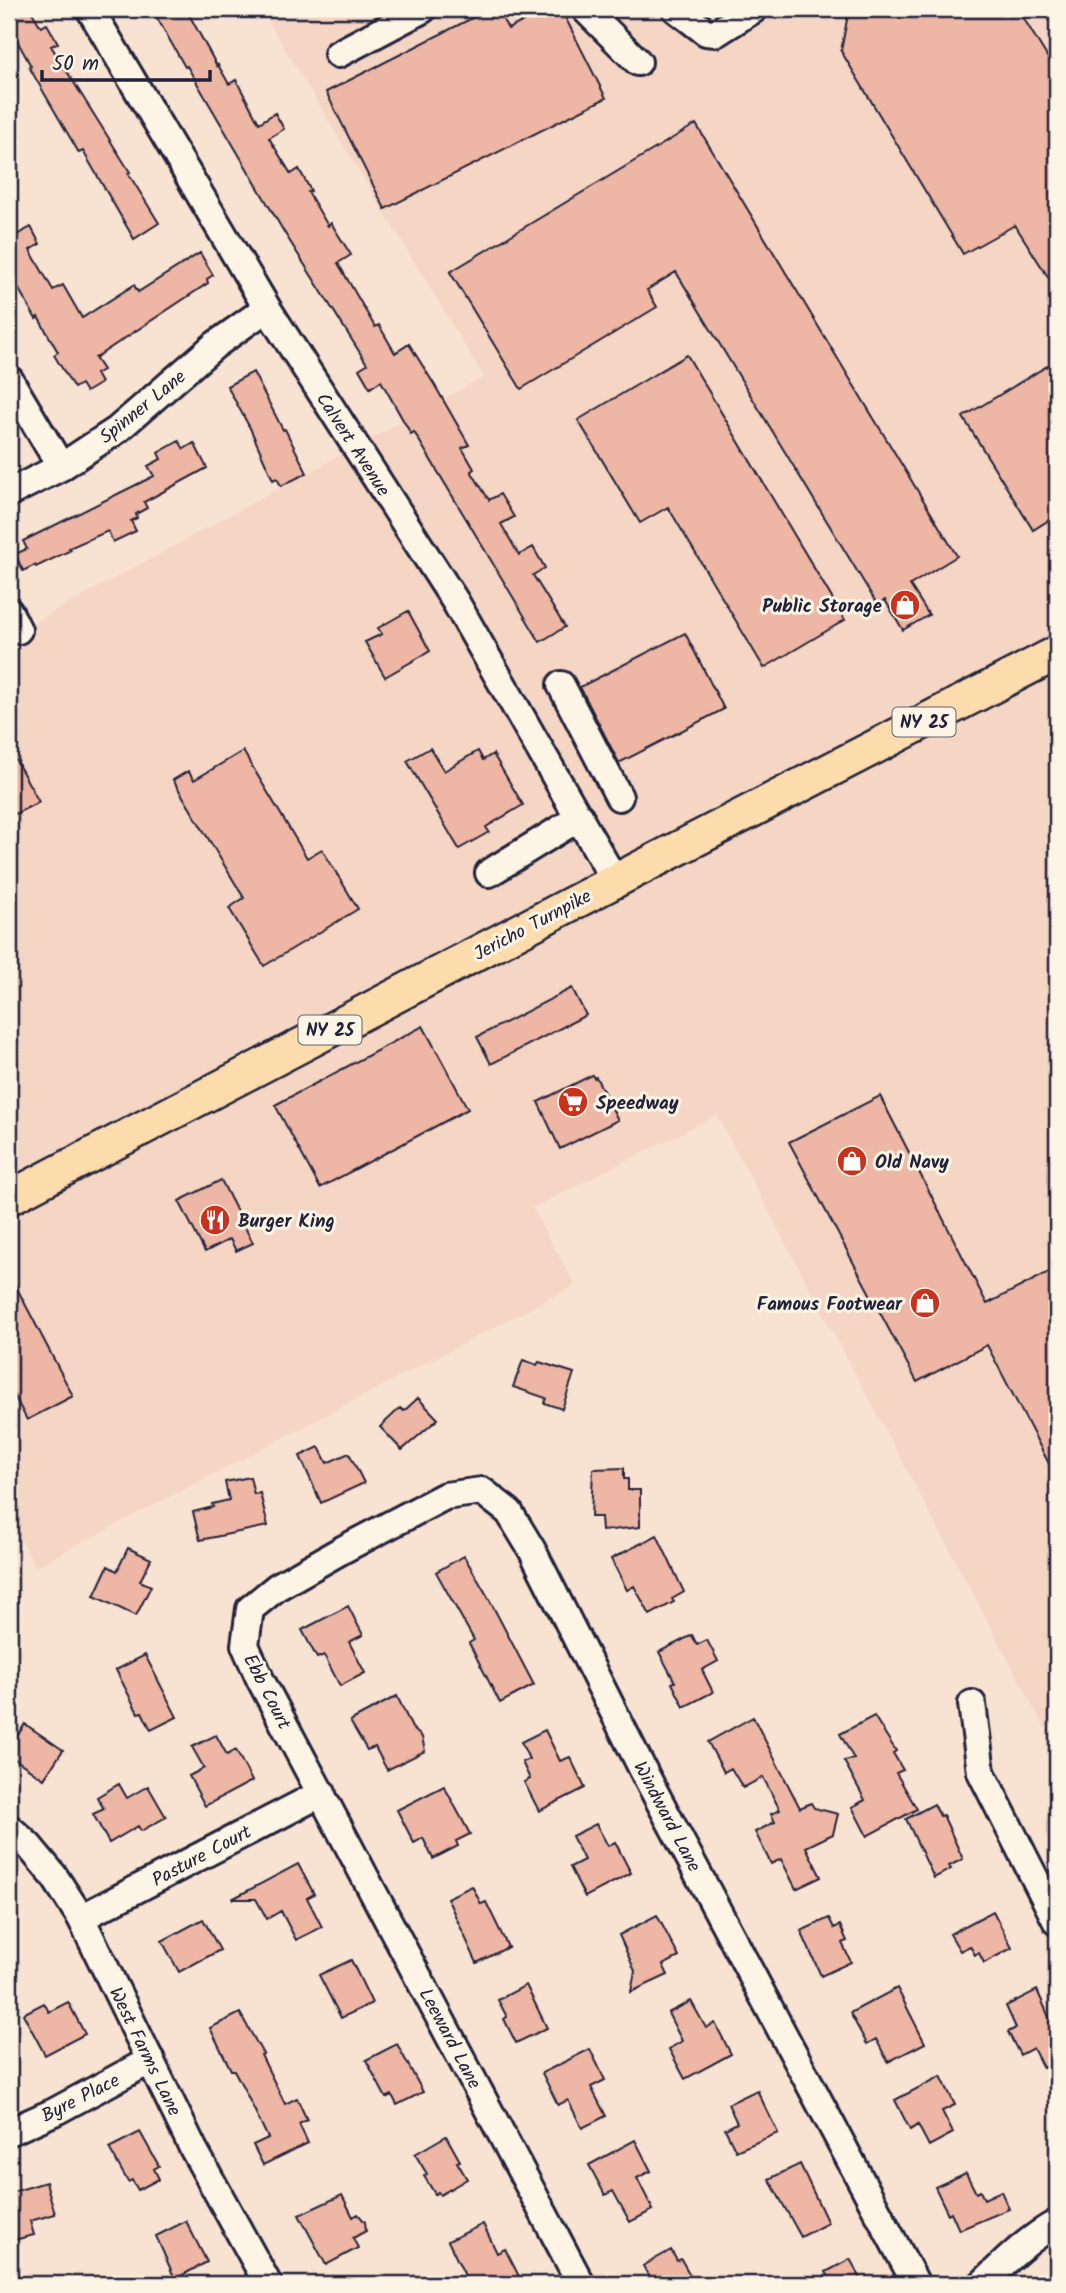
<svg xmlns="http://www.w3.org/2000/svg" width="1066" height="2293" viewBox="0 0 1066 2293" font-family="Kalam,sans-serif">
  <style>
    .built { fill: #f5d5c4 }
    .building { fill: #eeb6a4; stroke: #22223b; stroke-width: 2 }
    .lines { fill: none; stroke-linecap: round; stroke-linejoin: round }
    .minor-casing { stroke: #22223b; stroke-width: 32 }
    .major-casing { stroke: #22223b; stroke-width: 38 }
    .minor { stroke: #fcf5e5; stroke-width: 26 }
    .major { stroke: #fcdcac; stroke-width: 33 }
    .labels { text-anchor: middle; stroke-width: 6; stroke-linejoin: round; paint-order: stroke }
    .shield { fill: #fcf5e5; stroke: #63616e; stroke-width: 2 }
    .shield-label { font-size: 18px; font-weight: bold; fill: #22223b }
    .street-label { font-size: 19px; fill: #22223b; stroke: #fcf5e5 }
    .poi-label { font-size: 19px; font-weight: bold; fill: #22223b; stroke: #fcf5e5; text-anchor: start }
  </style>
  <rect width="100%" height="100%" fill="#f8e2d2"/>
  <filter id="ink" filterUnits="userSpaceOnUse"><feTurbulence type="fractalNoise" baseFrequency=".0143" numOctaves="2"/><feDisplacementMap in="SourceGraphic" scale="14" xChannelSelector="R" yChannelSelector="G"/><feConvolveMatrix kernelMatrix="1 2 1 2 8 2 1 2 1" color-interpolation-filters="sRGB"/></filter>
  <g filter="url(#ink)">
    <path class="built" d="M261,9H1057V1722L1045,1728L717,1115L532,1208L575,1285L35,1567L9,1515V636L484,377Z"/>
    <path class="building" d="M9,9H30L41,27L47,24L58,43L51,46L130,172L128,173L159,223L134,239L83,151L79,153L29,67L31,66L9,26Z
      M152,9H186L217,66L218,65L229,84L236,80L259,123L275,113L284,129L269,138L291,174L299,169L311,191L308,192L328,226L331,223L351,255L338,263L375,327L379,325L395,353L409,344L434,384L469,445L462,448L474,469L471,471L489,500L500,494L514,517L501,524L519,555L533,547L545,568L533,575L565,627L540,642L414,432L411,434L381,381L370,388L359,369L367,364L284,232L187,66L185,67Z
      M490,9H497L508,29L548,9H561L606,98L385,209L326,92Z
      M849,9H1018L1057,73V291L1015,225L963,254L841,51Z
      M696,124L957,556L910,585L929,615L903,630L885,600L877,604L676,272L647,290L657,307L521,389L450,272Z
      M31,227L40,244L30,250L53,290L63,285L82,318L134,285L138,292L200,253L213,275L207,279L208,283L95,358L103,370L96,374L101,383L86,392L81,384L74,388L54,355L58,352L38,317L36,319L9,272V239Z
      M687,355L845,620L764,668L668,507L640,523L578,420Z
      M1057,360V515L1033,530L963,417Z
      M253,372L283,430L285,429L307,473L281,486L277,478L273,480L250,428L227,386Z
      M179,441L184,449L194,443L207,468L144,502L147,508L136,514L137,518L131,521L136,531L113,542L108,531L69,548L71,550L36,567L35,565L23,571L15,554L27,549L23,541L154,476L148,466L161,459L158,453Z
      M408,611L430,651L385,677L365,642L382,634L378,628Z
      M685,633L724,709L619,763L580,687Z
      M9,748L39,802L9,817Z
      M430,748L444,771L478,751L483,760L493,754L523,805L486,827L489,832L459,849L407,761Z
      M243,751L307,858L322,849L358,909L264,966L229,908L244,898L173,780L188,771L194,780Z
      M572,988L586,1015L491,1064L477,1037Z
      M423,1026L468,1109L320,1188L275,1105Z
      M592,1075L594,1078L596,1077L618,1120L560,1149L538,1102Z
      M880,1096L987,1304L1057,1268V1479L987,1345L917,1382L789,1142Z
      M221,1180L253,1243L236,1251L230,1239L205,1252L179,1201Z
      M9,1273L73,1396L27,1420L9,1386Z
      M523,1360L537,1365L539,1362L574,1373L562,1409L544,1403L546,1398L513,1387Z
      M418,1398L438,1419L402,1450L380,1427L400,1408L404,1411Z
      M319,1447L327,1463L349,1453L364,1483L321,1503L300,1456Z
      M624,1468V1479H628V1490H640V1527L602,1531L601,1517H591L593,1469Z
      M250,1477L254,1494L260,1493L268,1526L200,1540L193,1512L213,1507L212,1504L229,1500L225,1482Z
      M657,1535L684,1592L672,1599L674,1602L650,1615L634,1586L627,1590L611,1559Z
      M128,1548L151,1559L140,1581L151,1586L136,1616L94,1596L108,1566L117,1571Z
      M464,1556L488,1597L534,1685L500,1703L469,1643L474,1640L436,1572Z
      M348,1606L363,1635L349,1642L365,1673L340,1686L324,1655L317,1658L302,1630Z
      M692,1635L697,1645L707,1640L718,1661L702,1670L713,1692L684,1707L672,1683L675,1682L659,1652Z
      M145,1655L177,1717L151,1730L142,1712L138,1713L116,1670Z
      M397,1696L412,1728L422,1737L425,1751L387,1770L375,1747L367,1750L350,1721Z
      M874,1716L896,1751L893,1753L903,1770L896,1773L917,1809L867,1836L852,1807L865,1800L844,1761L854,1759L840,1734Z
      M753,1717L800,1808L811,1803L814,1808L838,1814L833,1834L806,1847L821,1877L796,1889L781,1859L771,1864L755,1832L775,1822L771,1814L780,1810L763,1777L743,1788L731,1768L724,1772L708,1742Z
      M25,1724L63,1750L44,1779L9,1755V1749Z
      M545,1730L560,1761L570,1757L585,1788L539,1811L524,1782L530,1779L522,1762L529,1759L521,1742Z
      M216,1735L227,1755L236,1750L252,1781L205,1806L189,1776L204,1768L192,1747Z
      M119,1784L127,1798L148,1786L166,1817L141,1831L138,1826L109,1843L93,1814L104,1809L97,1797Z
      M444,1786L470,1834L456,1841L458,1846L433,1859L423,1838L414,1843L397,1810Z
      M934,1804L940,1816L943,1815L963,1859L949,1866L951,1869L934,1878L906,1819Z
      M596,1824L608,1846L615,1842L631,1873L585,1897L570,1867L584,1860L572,1836Z
      M298,1864L314,1894L307,1898L322,1927L296,1940L281,1911L267,1919L256,1899H232Z
      M472,1886L481,1904L486,1902L508,1947L477,1963L447,1898Z
      M993,1911L1012,1948L984,1963L979,1953L975,1955L970,1946L960,1951L950,1934Z
      M657,1915L679,1957L663,1965L668,1975L631,1992L635,1971L619,1935Z
      M829,1918L834,1928L840,1925L847,1941L842,1943L851,1962L821,1976L801,1931Z
      M203,1919L220,1950L179,1972L162,1941Z
      M351,1960L372,2003L341,2018L319,1975Z
      M526,1985L547,2028L516,2043L504,2019L507,2017L498,2000Z
      M897,1988L925,2043L888,2062L876,2039L867,2044L850,2013Z
      M1037,1990L1057,2035V2060L1043,2068L1033,2048L1020,2055L1008,2032L1016,2028L1006,2006Z
      M691,2001L706,2028L715,2023L731,2054L685,2079L669,2049L682,2041L668,2013Z
      M68,2002L85,2034L45,2055L23,2014L44,2003L49,2012Z
      M240,2013L263,2054L261,2055L285,2104L297,2098L307,2120L299,2124L308,2143L263,2165L253,2145L268,2138L244,2089L234,2070H231L210,2028Z
      M397,2044L423,2092L397,2105L392,2095L386,2098L366,2060Z
      M590,2049L605,2080L591,2087L606,2116L582,2128L568,2100L558,2105L542,2073Z
      M941,2076L955,2105L942,2111L953,2133L929,2146L918,2125L910,2130L895,2100Z
      M757,2090L778,2133L736,2151L725,2129L737,2123L728,2104Z
      M140,2132L159,2166L154,2169L159,2179L138,2190L132,2180L128,2182L109,2148Z
      M446,2136L460,2161L457,2162L467,2179L440,2195L438,2192L435,2194L424,2176L427,2174L415,2154Z
      M635,2140L651,2171L637,2178L653,2210L630,2222L613,2191L605,2195L589,2165Z
      M800,2164L828,2223L801,2237L769,2179Z
      M966,2173L976,2193L980,2191L984,2199L1001,2191L1009,2209L959,2230L951,2212L948,2214L935,2187Z
      M46,2182L55,2214L30,2221L34,2235L14,2240L9,2221V2193Z
      M342,2195L353,2217L358,2214L365,2222L366,2231L353,2238L358,2248L326,2265L299,2215Z
      M186,2221L207,2262L175,2279L156,2236Z
      M483,2224L497,2253L505,2249L523,2284H469L448,2241Z
      M671,2250L677,2261L681,2259L695,2284H653L643,2266Z
      M850,2259L864,2284H833L826,2272Z"/>
    <g class="lines">
      <g class="minor-casing">
        <path id="minor" d="M90,9L267,308L455,601L615,881
          M585,9L638,62
          M676,9L706,32L716,33L754,9
          M338,54L423,9
          M9,379L61,467
          M9,493L61,467L117,430L215,345L267,308
          M9,612L18,630
          M561,685L619,797
          M489,873L580,817
          M972,1704L981,1772L1057,1922
          M9,1828L29,1846L54,1876L81,1918L193,2148L268,2284
          M81,1918L322,1793
          M9,2132L56,2111L151,2060
          M581,2284L260,1679L245,1645L250,1609L277,1587L342,1550L445,1496L482,1491L509,1512L532,1550L646,1776L916,2284
          M982,2284C1005,2262 1029,2238 1057,2223"/>
      </g>
      <g class="major-casing">
        <path id="major" d="M9,1198L615,881L1057,653"/>
      </g>
      <use href="#minor" class="minor"/>
      <use href="#major" class="major"/>
    </g>
  </g>
  <defs>
    <g id="shop-disc" transform="scale(1.575)"><circle r="9.5" fill="#c8321e" stroke="#fcf5e5"/><path d="M-5-2.5h2.3a2.7 3.5 0 0 1 5.4 0H5L5.5 6h-11ZM-1.5-2.5h3a1.5 2.3 0 0 0-3 0Z" fill="#fff"/></g>
    <g id="supermarket-disc" transform="scale(1.575)"><circle r="9.5" fill="#c8321e" stroke="#fcf5e5"/><path d="M-6-5.5h2.5l.6 2H6L4.5 2H-2.5L-4.4-4H-6ZM-1.5 3.2a1.3 1.3 0 1 0 .1 0ZM3 3.2a1.3 1.3 0 1 0 .1 0Z" fill="#fff"/></g>
    <g id="restaurant-disc" transform="scale(1.575)"><circle r="9.5" fill="#c8321e" stroke="#fcf5e5"/><path d="M-5-6h1v4h1v-4h1v4h1v-4h1v5L-1.5 .5V6h-2V.5L-5-1ZM5-6V6H3V1.5H1.5Q1.5-4 5-6Z" fill="#fff"/></g>
  </defs>
  <g fill-rule="evenodd">
    <use href="#shop-disc" x="905" y="605"/>
    <use href="#supermarket-disc" x="573" y="1102"/>
    <use href="#shop-disc" x="852" y="1161"/>
    <use href="#restaurant-disc" x="215" y="1220"/>
    <use href="#shop-disc" x="925" y="1303"/>
  </g>
  <g class="labels">
    <g class="shield">
      <rect x="892.5" y="707.5" width="63" height="29" rx="5"/>
      <rect x="298.5" y="1015.5" width="63" height="29" rx="5"/>
    </g>
    <g class="shield-label">
      <text x="924" y="728">NY 25</text>
      <text x="330" y="1036">NY 25</text>
    </g>
    <g class="street-label">
      <text transform="translate(142 406) rotate(-39)" y="7">Spinner Lane</text>
      <text transform="translate(354 444) rotate(57)" y="7">Calvert Avenue</text>
      <text transform="translate(532 924) rotate(-28)" y="7">Jericho Turnpike</text>
      <text transform="translate(268 1691) rotate(63)" y="7">Ebb Court</text>
      <text transform="translate(668 1816) rotate(62)" y="7">Windward Lane</text>
      <text transform="translate(201 1855) rotate(-28)" y="7">Pasture Court</text>
      <text transform="translate(451 2038) rotate(62)" y="7">Leeward Lane</text>
      <text transform="translate(146 2051) rotate(64)" y="7">West Farms Lane</text>
      <text transform="translate(80 2097) rotate(-27)" y="7">Byre Place</text>
    </g>
    <g class="poi-label">
      <text x="882" y="612" text-anchor="end">Public Storage</text>
      <text x="596" y="1109">Speedway</text>
      <text x="875" y="1168">Old Navy</text>
      <text x="238" y="1227">Burger King</text>
      <text x="902" y="1310" text-anchor="end">Famous Footwear</text>
    </g>
  </g>
  <rect width="1066" height="2293" fill="none" stroke="#fcf5e5" stroke-width="35"/>
  <rect x="18" y="18" width="1031" height="2258" fill="none" stroke="#22223b" stroke-width="2.5" filter="url(#ink)"/>
  <path d="M42 70v10h168v-10" fill="none" stroke="#22223b" stroke-width="3.5"/>
  <text x="52" y="70" font-size="21" fill="#22223b" stroke="#fcf5e5" stroke-width="5" paint-order="stroke">50 m</text>
</svg>
